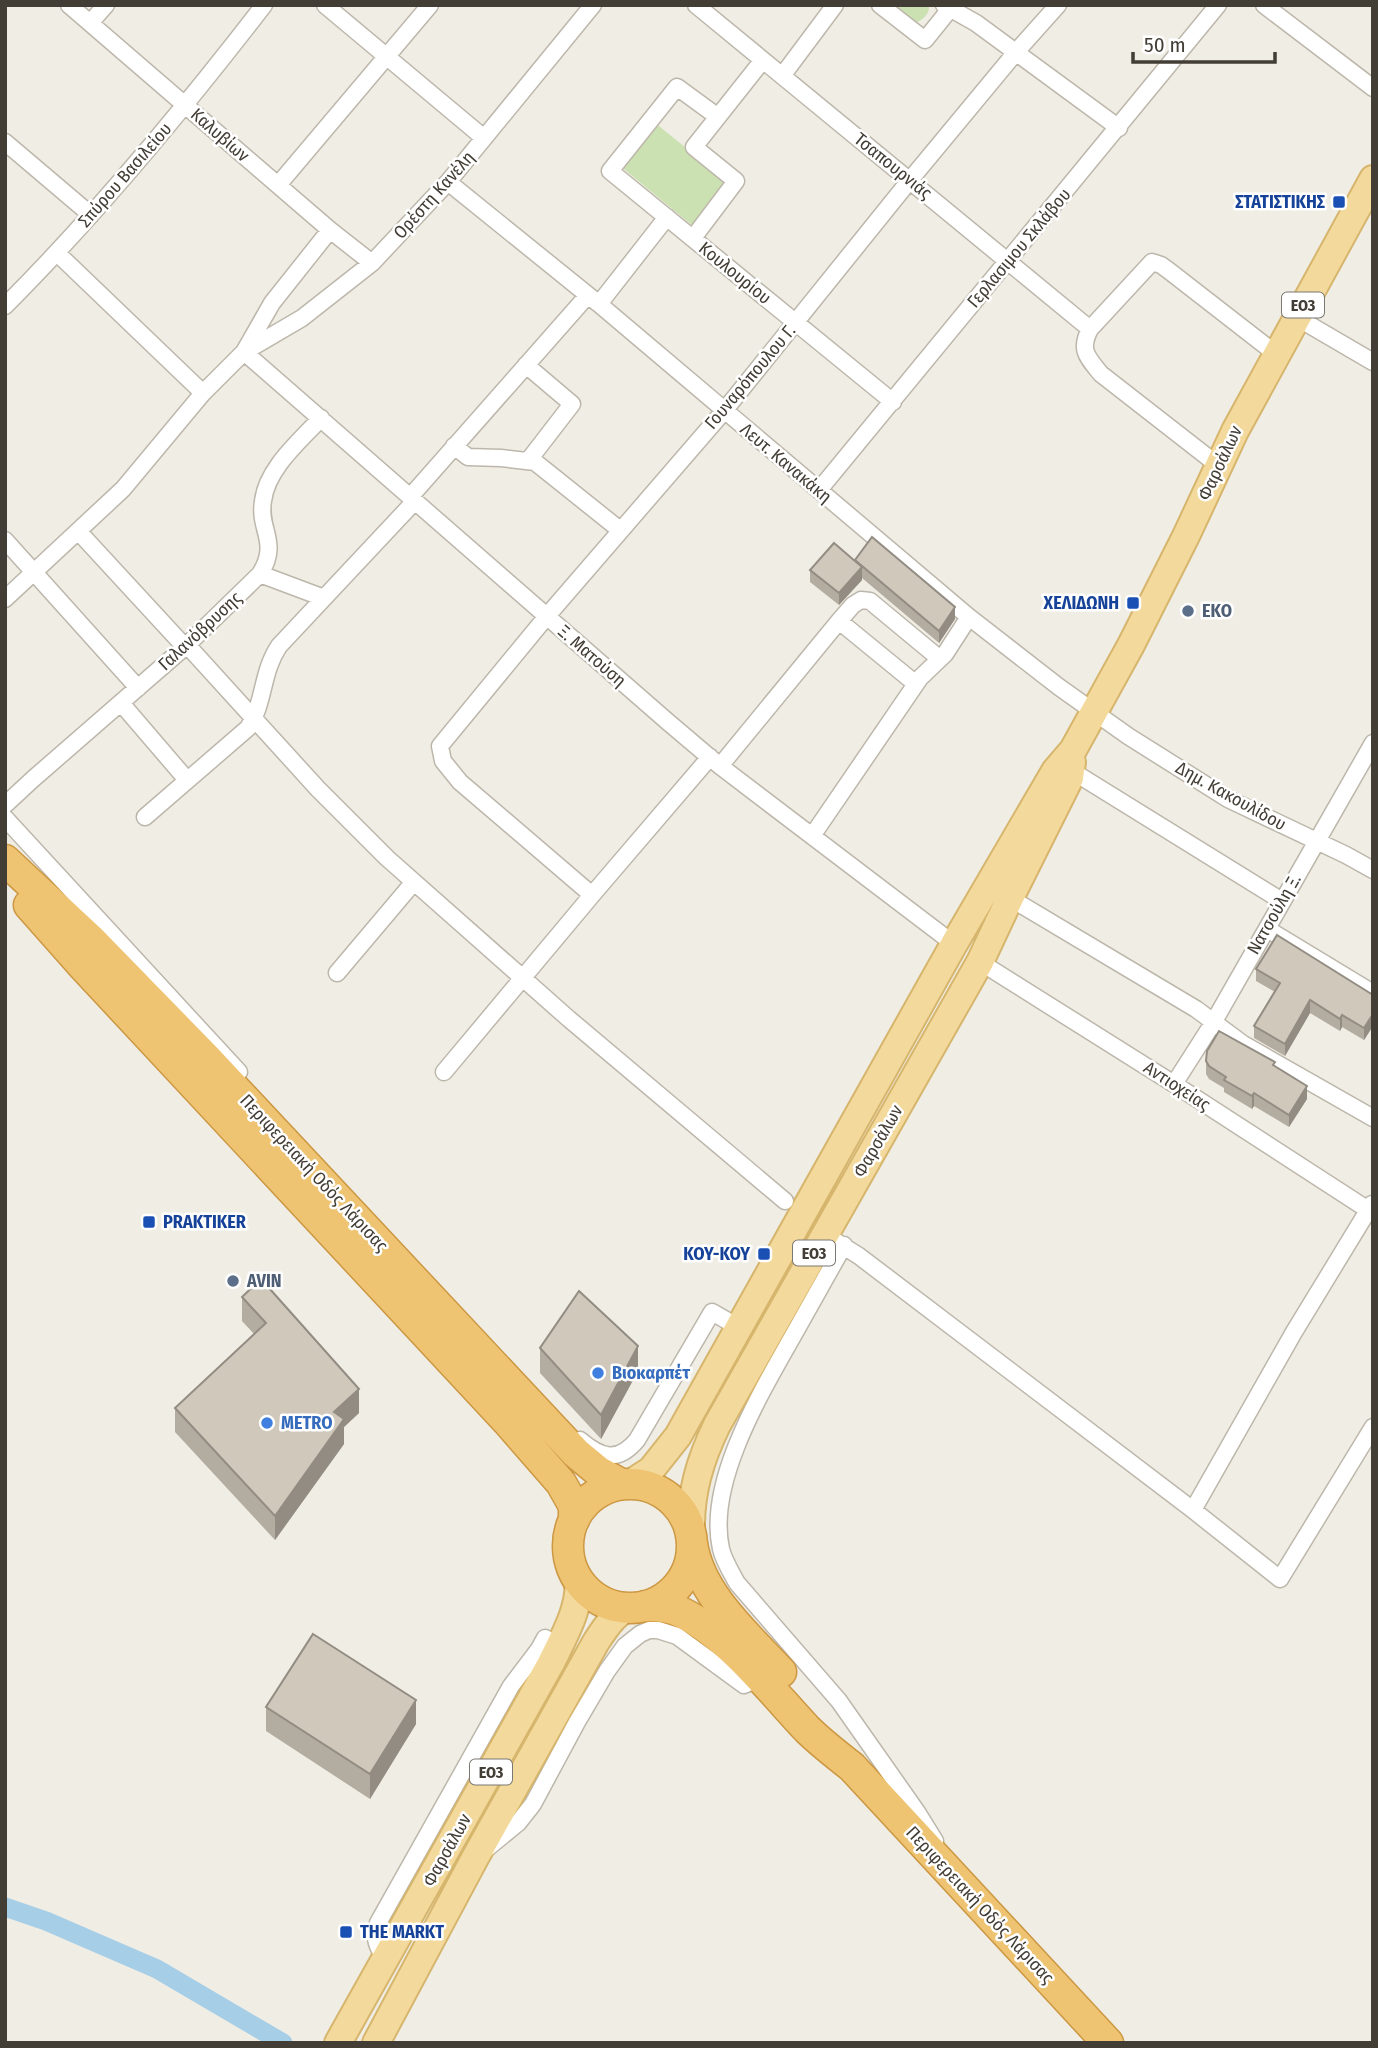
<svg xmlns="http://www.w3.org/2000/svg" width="1378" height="2048" viewBox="0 0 1378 2048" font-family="'Fira Sans Condensed',sans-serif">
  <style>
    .green { fill: #cce1b1 }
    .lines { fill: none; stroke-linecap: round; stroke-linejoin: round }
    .canal { stroke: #a6cee7; stroke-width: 19 }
    .street-casing { stroke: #bdb7ab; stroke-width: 19 }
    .primary-casing { stroke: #d6b56d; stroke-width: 30 }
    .highway-casing { stroke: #cc9843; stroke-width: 33 }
    .street { stroke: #fff; stroke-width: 16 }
    .primary { stroke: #f3d99b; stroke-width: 26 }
    .highway { stroke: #eec372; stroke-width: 30 }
    .wall { fill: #b3aca1 }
    .shaded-wall { fill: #928c83 }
    .building { fill: #d0c8bb; stroke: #928c83; stroke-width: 2 }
    .transit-dot { fill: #1a4fb4; stroke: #fff; stroke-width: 2.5 }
    .service-dot { fill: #5c6f8a; stroke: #fff; stroke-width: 2.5 }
    .shop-dot { fill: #3f7fe0; stroke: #fff; stroke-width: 2.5 }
    .labels { text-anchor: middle; stroke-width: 5; stroke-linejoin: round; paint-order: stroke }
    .shield { fill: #fff; stroke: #7b7772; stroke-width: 2 }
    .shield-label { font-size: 16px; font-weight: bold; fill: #423d35 }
    .street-label { font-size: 18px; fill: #423d35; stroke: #fff }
    .transit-label { font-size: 18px; font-weight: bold; fill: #164399; stroke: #fff; text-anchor: end }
    .service-label { font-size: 18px; font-weight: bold; fill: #4e5e75; stroke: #fff; text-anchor: start }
    .shop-label { font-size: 18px; font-weight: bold; fill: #366cbe; stroke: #fff; text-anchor: start }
  </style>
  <rect width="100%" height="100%" fill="#f0ede5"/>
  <path class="green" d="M892,5H929C930,14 923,20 915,23Z
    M654,122L727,181L693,226L619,165Z"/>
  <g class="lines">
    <path class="canal" d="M5,1907L46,1921L157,1969L283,2043"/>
    <g class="street-casing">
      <path id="street" d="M69,5L330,230L372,263
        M325,5L484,138
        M593,5L448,182L372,263L302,318L244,352L668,722L720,766L954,944
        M696,5L1090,329
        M880,5L925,40L950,9
        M944,5L976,23L1119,128
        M1264,5L1373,88
        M90,23L106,5
        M782,76L835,5
        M718,117L677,87L610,171L893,402
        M5,142L91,215
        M448,182L599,304L969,617L1059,687L1128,736L1228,799L1346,855L1373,870
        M278,185L430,5
        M693,238L736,181L694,147L763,60
        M57,253L203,393
        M599,304L667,217
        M5,306C99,212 183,110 264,5
        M1296,317L1373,362
        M526,365L572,404L528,461
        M454,446L468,457L501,458L535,462L620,530
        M1219,466L1101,374C1087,357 1079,350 1090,329L1152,262L1161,265L1168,270L1276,354
        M819,490L1218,5
        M410,497L588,295
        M78,531L185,647
        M5,540L138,688
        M260,574L324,598
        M5,599L123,489L203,393L244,352L272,303L330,230
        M839,621L916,684
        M187,645L318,789L387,858L569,1019L785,1201
        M121,703L187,780
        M720,766L839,621L853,605L861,600L870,601L940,659
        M1072,771L1282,901
        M5,805L33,779L187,645L260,574C280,542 258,530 263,501C267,468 300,441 321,418
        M145,817L248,728C265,703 261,673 279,646L415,501
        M5,818L239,1072
        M812,836L920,678L945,654L969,617
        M592,895L460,782L443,761L440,746L547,616L724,411L910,180L1016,52L1058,5
        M1010,898L1196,1009L1243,1044L1373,1118
        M1274,933L1373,993
        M980,962L1174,1084L1373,1213
        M337,973L413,883
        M444,1072L592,895L710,757
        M1174,1084L1213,1023L1373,743
        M824,1234L859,1256L1193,1510L1280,1579L1373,1427
        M844,1245C827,1275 811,1304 794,1334C762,1391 706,1482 721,1549C724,1561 731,1572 737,1583L839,1701L917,1812L935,1841
        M580,1440C601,1458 618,1463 637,1440L712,1312L738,1327
        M1193,1510L1294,1332L1372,1204
        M485,1850L518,1823L533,1804L577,1722L607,1671L625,1646L640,1634L649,1630H658L677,1636L744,1685L760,1678
        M386,1960C377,1947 373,1938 378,1923L511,1686L539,1649L545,1638L559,1646"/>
    </g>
    <g class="primary-casing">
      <path id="primary" d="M631,1483L651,1470L678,1436L954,944L1055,771L1073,750L1131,645L1186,536L1235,431L1373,179
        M691,1533C690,1493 700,1460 717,1425L980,962L1010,898L1070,778L1072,762
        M338,2043L551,1663C563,1638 582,1606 578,1578
        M376,2043L475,1858L596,1642C605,1628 614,1614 629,1607"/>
    </g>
    <g class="highway-casing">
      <path id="highway" d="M5,860L91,940L206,1058L576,1453L599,1472L621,1484
        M29,905L83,966L507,1421L561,1483L574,1506V1520
        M568 1546a62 62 0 1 1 124 0a62 62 0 1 1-124 0Z
        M692,1543C699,1594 747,1635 781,1672
        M645,1606C655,1606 666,1606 676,1610C724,1630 772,1692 807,1729C821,1743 837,1755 852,1767L1108,2043"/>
    </g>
    <use href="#street" class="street"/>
    <use href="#primary" class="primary"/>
    <use href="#highway" class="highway"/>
  </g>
  <path class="wall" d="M855,560L955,619L939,643L862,578V580L839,605L810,582V570L855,561Z
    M1256,969L1373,995V1026L1364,1040L1342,1027L1340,1031L1310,1013L1285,1056L1254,1038V1026L1275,992L1256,981Z
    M1206,1061L1275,1066L1307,1099L1289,1127L1254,1106L1252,1109L1224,1092V1088L1209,1079L1206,1074Z
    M242,1297L359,1413L344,1427V1444L275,1540L175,1432V1408L254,1334L242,1321Z
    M540,1348L638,1371L601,1439L540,1373Z
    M266,1707L416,1724L370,1799L266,1731Z"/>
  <path class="shaded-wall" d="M862,567V580L839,605V593Z
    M955,607V619L939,643V631Z
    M1310,1000V1013L1285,1056V1044Z
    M1373,1014V1026L1364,1040V1028Z
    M1342,1015V1027L1340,1031V1019Z
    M1307,1086V1099L1289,1127V1115Z
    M1254,1093V1106L1252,1109V1096Z
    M638,1346V1371L601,1439V1415Z
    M359,1389V1413L344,1427V1444L275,1540V1516L334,1412Z
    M416,1700V1724L370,1799V1774Z"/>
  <path class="building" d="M872,537L955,607L939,631L855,560Z
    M834,543L862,567L839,593L810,570Z
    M1277,935L1373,995V1014L1364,1028L1342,1015L1340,1019L1310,1000L1285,1044L1254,1026L1280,983L1256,969Z
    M1219,1031L1275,1062L1273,1065L1307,1086L1289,1115L1254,1093L1252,1096L1224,1080L1226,1077L1209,1066L1206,1061L1207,1051Z
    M261,1279L359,1389L334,1412L344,1419L275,1516L175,1408L266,1323L242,1297Z
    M579,1291L638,1346L601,1415L540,1348Z
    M313,1634L416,1700L370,1774L266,1707Z"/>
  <g class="transit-dot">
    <rect x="1332" y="195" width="14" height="14" rx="3.5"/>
    <rect x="1126" y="596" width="14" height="14" rx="3.5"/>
    <rect x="142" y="1215" width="14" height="14" rx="3.5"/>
    <rect x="757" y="1247" width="14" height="14" rx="3.5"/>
    <rect x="339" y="1925" width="14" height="14" rx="3.5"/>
  </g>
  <g class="service-dot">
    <circle cx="1188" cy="611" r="7"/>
    <circle cx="233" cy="1281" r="7"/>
  </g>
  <g class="shop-dot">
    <circle cx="598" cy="1373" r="7"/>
    <circle cx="267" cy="1423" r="7"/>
  </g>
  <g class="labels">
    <g class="shield">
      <rect x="1282" y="292.5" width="42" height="25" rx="5"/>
      <rect x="793" y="1240.5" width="42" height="25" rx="5"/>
      <rect x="470" y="1759.5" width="42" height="25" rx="5"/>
    </g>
    <g class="shield-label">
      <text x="1303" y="311">ΕΟ3</text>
      <text x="814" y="1259">ΕΟ3</text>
      <text x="491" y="1778">ΕΟ3</text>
    </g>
    <g class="street-label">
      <text transform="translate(220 135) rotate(41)" y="6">Καλυβίων</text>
      <text transform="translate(893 166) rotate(39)" y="6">Τσαπουρνιάς</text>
      <text transform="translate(125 175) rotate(-49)" y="6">Σπύρου Βασιλείου</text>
      <text transform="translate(434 195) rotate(-48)" y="6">Ορέστη Κανέλη</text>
      <text transform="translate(1019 248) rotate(-50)" y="6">Γερλασιμου Σκλάβου</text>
      <text transform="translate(735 273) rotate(39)" y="6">Κουλουρίου</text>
      <text transform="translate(750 377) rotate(-50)" y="6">Γουναρόπουλου Γ.</text>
      <text transform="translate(786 463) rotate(40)" y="6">Λευτ. Κανακάκη</text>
      <text transform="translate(1220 463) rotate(-65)" y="6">Φαρσάλων</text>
      <text transform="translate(200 631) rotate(-43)" y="6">Γαλανόβρυσης</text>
      <text transform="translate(592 656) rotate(41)" y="6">Ξ. Ματούση</text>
      <text transform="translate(1231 796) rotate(29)" y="6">Δημ. Κακουλίδου</text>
      <text transform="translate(1274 914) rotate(-60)" y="6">Νατσούλη Ξ.</text>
      <text transform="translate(1177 1086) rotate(33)" y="6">Αντιοχείας</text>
      <text transform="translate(878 1141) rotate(-60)" y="6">Φαρσάλων</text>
      <text transform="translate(314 1173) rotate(47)" y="6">Περιφερειακή Οδός Λάρισας</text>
      <text transform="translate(447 1850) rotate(-61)" y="6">Φαρσάλων</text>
      <text transform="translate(980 1905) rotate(47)" y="6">Περιφερειακή Οδός Λάρισας</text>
    </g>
    <g class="transit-label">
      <text x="1325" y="208">ΣΤΑΤΙΣΤΙΚΗΣ</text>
      <text x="1119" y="609">ΧΕΛΙΔΩΝΗ</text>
      <text x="163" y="1228" text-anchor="start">PRAKTIKER</text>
      <text x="750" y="1260">ΚΟΥ-ΚΟΥ</text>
      <text x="360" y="1938" text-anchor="start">THE MARKT</text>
    </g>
    <g class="service-label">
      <text x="1202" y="617">EKO</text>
      <text x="247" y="1287">AVIN</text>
    </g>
    <g class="shop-label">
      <text x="612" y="1379">Βιοκαρπέτ</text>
      <text x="281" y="1429">METRO</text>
    </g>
  </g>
  <rect width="1378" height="2048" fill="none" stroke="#423d35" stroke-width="14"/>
  <path d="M1133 52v10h142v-10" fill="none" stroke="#423d35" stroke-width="3.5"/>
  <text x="1144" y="52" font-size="21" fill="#423d35" stroke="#ffffff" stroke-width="5" paint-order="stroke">50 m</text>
</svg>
